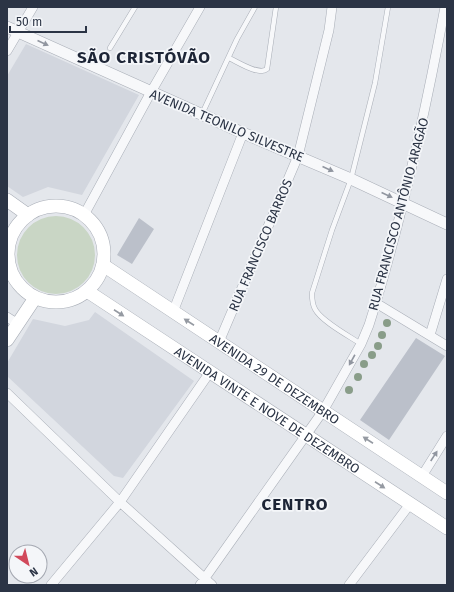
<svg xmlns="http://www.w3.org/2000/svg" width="454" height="592" viewBox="0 0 454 592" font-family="'Fira Sans',sans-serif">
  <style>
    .built { fill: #d2d6de }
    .green { fill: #c9d6c5 }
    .building { fill: #bbc0ca }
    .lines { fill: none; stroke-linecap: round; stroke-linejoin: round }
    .service-casing { stroke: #a9aeb7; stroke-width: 5.5 }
    .minor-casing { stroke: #a9aeb7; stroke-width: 10 }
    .tertiary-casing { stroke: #a9aeb7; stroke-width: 12 }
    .secondary-casing { stroke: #a9aeb7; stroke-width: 14 }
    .service { stroke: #f7f8fa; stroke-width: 4.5 }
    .minor { stroke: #f7f8fa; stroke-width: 9 }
    .tertiary { stroke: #f7f8fa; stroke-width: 11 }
    .secondary { stroke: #fff; stroke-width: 13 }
    .tree { fill: #899d89 }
    .oneway { fill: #9196a0 }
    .oneway2 { fill: #959aa2 }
    .labels { text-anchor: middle; stroke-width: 3.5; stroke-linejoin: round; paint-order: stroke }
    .street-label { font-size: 13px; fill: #2b3445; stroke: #f4f6f9 }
    .district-label { font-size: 17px; font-weight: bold; letter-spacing: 1px; fill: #1d2536; stroke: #f4f6f9 }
  </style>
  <rect width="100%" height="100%" fill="#e4e7ec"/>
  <path class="built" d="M26,44L139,95L82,195L48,187L23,197L7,186V76Z
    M95,312L194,381L123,478L114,476L7,376V363L33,319L65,326L89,320Z"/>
  <path class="green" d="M17 255a39 39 0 1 1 78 0a39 39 0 1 1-78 0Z"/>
  <path class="building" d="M139,218L154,229L132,264L117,255Z
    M416,338L445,356L389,440L360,420Z"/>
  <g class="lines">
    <g class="service-casing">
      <path id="service" d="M110,48L135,7
        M229,58C238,62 259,76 267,69L276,7
        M202,114L237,39L255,7
        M361,344C349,336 321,321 315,309C312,304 312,298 312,293L332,230L351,179L375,83L388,7"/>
    </g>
    <g class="minor-casing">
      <path id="minor" d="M7,51L33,7
        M84,215L151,92L200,7
        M376,303L447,346
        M173,312L243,133
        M7,317L18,324
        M430,335L447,279
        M219,342L298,156L329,30L332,7
        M7,393L120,502L212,585
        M422,476L447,436
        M51,585L120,502L210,372
        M200,585L323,411L361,344L369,325C402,221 425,114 445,7
        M349,585L410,504"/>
    </g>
    <g class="tertiary-casing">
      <path id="tertiary" d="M7,27L243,133L351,179L447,224"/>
    </g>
    <g class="secondary-casing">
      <g id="secondary">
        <path d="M7,200L28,215"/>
        <circle cx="56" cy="254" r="48"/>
        <path id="s1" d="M103,265L447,493"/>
        <path id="s2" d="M87,291L447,528"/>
        <path d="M7,340L35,298"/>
      </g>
    </g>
    <use href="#service" class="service"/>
    <use href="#minor" class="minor"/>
    <use href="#tertiary" class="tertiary"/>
    <use href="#secondary" class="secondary"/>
  </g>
  <g class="tree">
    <circle cx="387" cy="323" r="4"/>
    <circle cx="382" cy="335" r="4"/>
    <circle cx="378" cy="346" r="4"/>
    <circle cx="372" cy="355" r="4"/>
    <circle cx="364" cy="364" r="4"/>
    <circle cx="358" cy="377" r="4"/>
    <circle cx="349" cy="390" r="4"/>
  </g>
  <defs><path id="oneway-solid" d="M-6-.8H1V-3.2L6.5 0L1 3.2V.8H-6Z"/></defs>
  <g class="oneway">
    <use href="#oneway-solid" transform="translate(43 43) rotate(24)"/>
    <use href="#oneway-solid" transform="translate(328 169) rotate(24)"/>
    <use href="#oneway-solid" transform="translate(387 195) rotate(25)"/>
    <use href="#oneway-solid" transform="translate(352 360) rotate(119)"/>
    <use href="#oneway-solid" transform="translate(434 456) rotate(-57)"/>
  </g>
  <g class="oneway2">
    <use href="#oneway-solid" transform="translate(119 313) rotate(33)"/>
    <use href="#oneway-solid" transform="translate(189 322) rotate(-147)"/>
    <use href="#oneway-solid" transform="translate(368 440) rotate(-147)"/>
    <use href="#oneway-solid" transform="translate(380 485) rotate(33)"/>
  </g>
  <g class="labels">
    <g class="street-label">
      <text transform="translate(227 125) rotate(23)" y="5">AVENIDA TEONILO SILVESTRE</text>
      <text transform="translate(398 214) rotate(-75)" y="5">RUA FRANCISCO ANTÔNIO ARAGÃO</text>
      <text transform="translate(260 245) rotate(-67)" y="5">RUA FRANCISCO BARROS</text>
      <text dy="5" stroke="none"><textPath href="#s1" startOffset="206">AVENIDA 29 DE DEZEMBRO</textPath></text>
      <text dy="5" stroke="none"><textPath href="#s2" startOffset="216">AVENIDA VINTE E NOVE DE DEZEMBRO</textPath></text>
    </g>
    <g class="district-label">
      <text x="144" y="63">SÃO CRISTÓVÃO</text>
      <text x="295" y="510">CENTRO</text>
    </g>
  </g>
  <rect width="454" height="592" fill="none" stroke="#2b3445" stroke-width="16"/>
  <g transform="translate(28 564) rotate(145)"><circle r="19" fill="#f4f6f9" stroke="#a4a8b1"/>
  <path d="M0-3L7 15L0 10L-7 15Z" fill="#d1495b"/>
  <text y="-6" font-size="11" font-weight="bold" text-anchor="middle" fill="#2b3445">N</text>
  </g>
  <path d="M10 26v6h76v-6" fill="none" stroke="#2b3445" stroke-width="2"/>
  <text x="16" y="26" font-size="12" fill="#2b3445" stroke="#f4f6f9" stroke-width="3" paint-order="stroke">50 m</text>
</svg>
